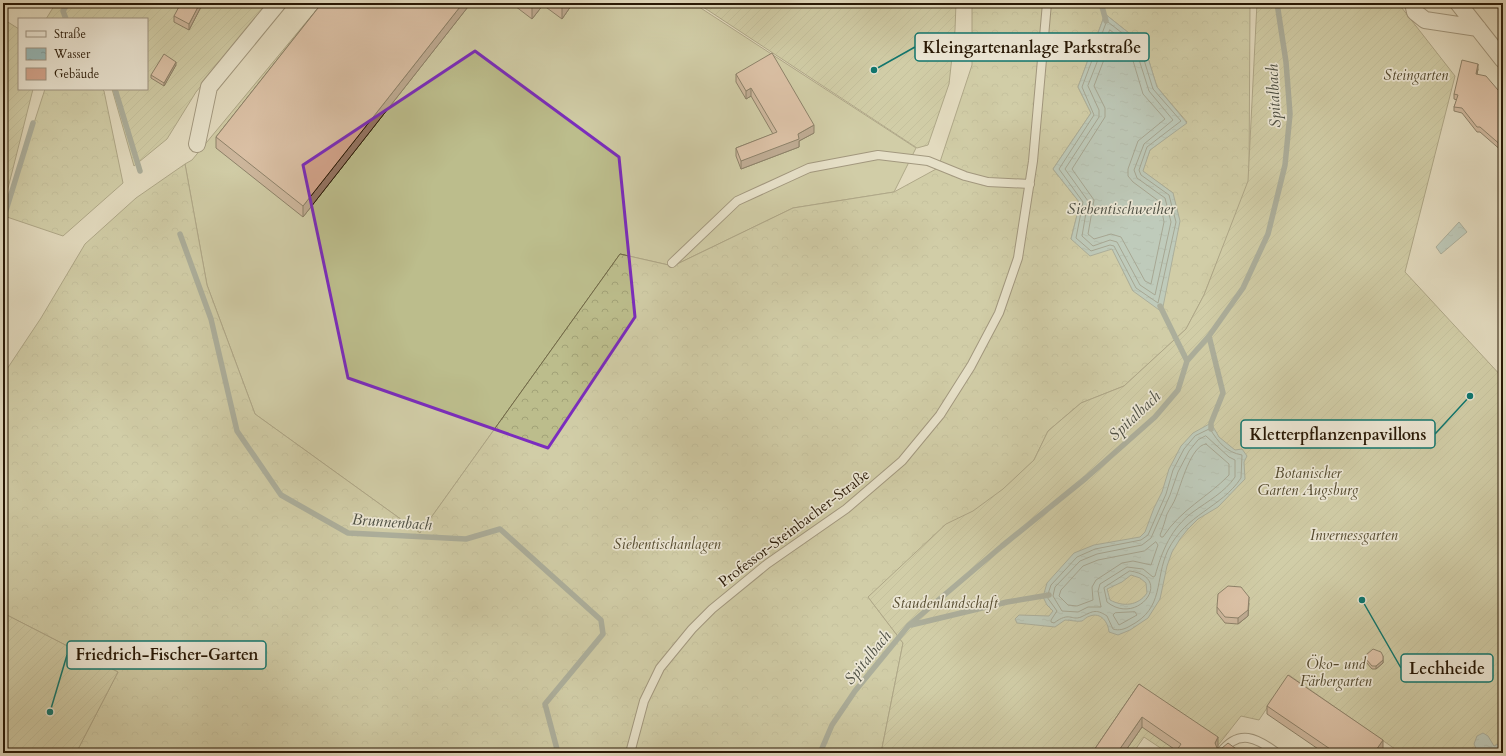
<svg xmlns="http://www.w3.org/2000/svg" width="1506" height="756" viewBox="0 0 1506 756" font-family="Cardo,serif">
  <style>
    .grass { fill: #bcbd8c; stroke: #726a48 }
    .forest { fill: url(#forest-crowns); stroke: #726a48; fill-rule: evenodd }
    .garden { fill: url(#garden-furrows); stroke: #726a48 }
    .water { fill: url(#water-ripples); stroke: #6a7971; fill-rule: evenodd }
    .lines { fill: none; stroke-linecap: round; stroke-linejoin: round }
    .shore { stroke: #5f685f; stroke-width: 1 }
    .stream { stroke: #6a7971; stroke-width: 5.5 }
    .service-casing { stroke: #564833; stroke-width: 10 }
    .minor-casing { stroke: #564833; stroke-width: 18 }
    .service { stroke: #ece7d5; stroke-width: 8 }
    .minor { stroke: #ece7d5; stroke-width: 16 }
    .wall { fill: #b68e79; stroke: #281805 }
    .shaded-wall { fill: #947463; stroke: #281805 }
    .building { fill: #d4a58d; stroke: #281805 }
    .marked { fill: none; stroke: #7b2cbf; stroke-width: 3; stroke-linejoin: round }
    .labels { text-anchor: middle; stroke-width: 3.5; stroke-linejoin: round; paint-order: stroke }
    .park-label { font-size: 15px; font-style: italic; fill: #544a2e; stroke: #ece7d5 }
    .street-label { font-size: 15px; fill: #281805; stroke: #ece7d5 }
    .water-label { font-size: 16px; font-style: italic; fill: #4e5044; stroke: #ece7d5 }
    .leader { fill: none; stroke: #0f766e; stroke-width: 1.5 }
    .callout-dot { fill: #0f766e; stroke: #ece7d5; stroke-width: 1.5 }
    .callout { fill: #ece7d5; stroke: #0f766e; stroke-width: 1.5 }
    .callout-label { font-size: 16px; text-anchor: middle; font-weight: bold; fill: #281805 }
  </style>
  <defs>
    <pattern id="forest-crowns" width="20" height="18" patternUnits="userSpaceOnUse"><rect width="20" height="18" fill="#bcbd8c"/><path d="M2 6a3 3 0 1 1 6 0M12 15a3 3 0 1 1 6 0" fill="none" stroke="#a2a277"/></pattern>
    <pattern id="garden-furrows" width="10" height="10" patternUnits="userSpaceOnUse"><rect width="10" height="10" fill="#bcbd8c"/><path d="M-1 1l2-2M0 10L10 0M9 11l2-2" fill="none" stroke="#a2a277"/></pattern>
    <pattern id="water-ripples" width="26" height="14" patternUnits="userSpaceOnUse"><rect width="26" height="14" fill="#96b9b9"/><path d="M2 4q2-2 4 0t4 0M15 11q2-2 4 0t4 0" fill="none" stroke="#819e9e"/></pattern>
  </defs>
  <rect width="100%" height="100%" fill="#e2dabe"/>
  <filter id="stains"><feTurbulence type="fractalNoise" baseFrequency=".005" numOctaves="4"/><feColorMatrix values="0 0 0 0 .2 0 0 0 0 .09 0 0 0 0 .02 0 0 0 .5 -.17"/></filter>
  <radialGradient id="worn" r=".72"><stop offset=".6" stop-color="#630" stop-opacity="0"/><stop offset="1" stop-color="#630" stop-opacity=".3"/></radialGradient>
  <path class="grass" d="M322,3H693L916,148L894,192L793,208L673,266L620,254L420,533L255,414L207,285L185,164L192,160Z"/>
  <path class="forest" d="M972,3H1250L1249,181L1204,295L1186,329L1124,386L1081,403L1048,431L1034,460L988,504L868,597L903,643L881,753H76L118,672L3,613V375L41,318L85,244L136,198L185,164L207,285L255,414L420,533L620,254L673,266L793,208L894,192L938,168L972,65ZM1105,14L1144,45L1157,87L1187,122L1150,150L1142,171L1173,193L1133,291L1112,248L1071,239L1080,203L1053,169L1091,113L1078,87Z
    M45,89H102L104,91L123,183L63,236L4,216Z"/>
  <path class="garden" d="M56,3H267L232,49L196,92L167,139L134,166L112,89H147V19H46Z
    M697,3H956L955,30L949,84L928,145L917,148Z
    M1257,3H1398L1455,76L1405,272L1503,378V753H1393L1395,749L1289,675L1259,720L1241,716L1212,753H1168L1144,737L1133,753H881L903,643L868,597L946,524L973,511L1003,489L1034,460L1048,431L1081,403L1124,386L1186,329L1204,295L1248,181Z
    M3,19L19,29V89H33L3,208Z
    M3,613L118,672L76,753H3Z"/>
  <path class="water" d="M1105,14L1144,45L1157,87L1187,123L1150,150L1143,171L1173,193L1180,221L1162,312L1133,291L1112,249L1090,256L1071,239L1080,203L1053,169L1091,113L1078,87Z
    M1459,222L1467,232L1441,254L1436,247Z
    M1211,423L1219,437L1235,450L1242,449L1247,456L1244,462L1245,479L1218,507L1198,519L1188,529L1180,539L1172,552L1167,566L1160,599L1148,618L1130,630L1118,635L1109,632C1108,622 1101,612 1090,616C1086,617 1084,620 1082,621C1077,622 1070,620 1065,620L1055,627L1017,623L1015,619L1019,615L1049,616L1053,611L1047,605L1043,597L1047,583L1074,553L1094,545L1140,537L1145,532L1154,508L1162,492L1169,469L1181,446L1193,433ZM1131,575L1140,578L1146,583L1147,593C1138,606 1123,607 1110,600L1107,589L1122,582Z
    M1483,733L1488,736L1494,746L1498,744L1502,753H1478L1474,744L1477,736Z"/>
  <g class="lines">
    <path class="shore" d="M1108,22L1140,47L1153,89L1181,121L1147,147L1139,170L1141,175L1169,195L1176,222L1158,303L1136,288L1114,246L1110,245L1091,251L1076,238L1083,202L1059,169L1094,115L1082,87L1106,23Z
      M1110,30L1136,50L1149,91L1173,120L1144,144L1134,170L1137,178L1165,198L1171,222L1155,295L1140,285L1117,242L1110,240L1093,246L1082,236L1088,201L1065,169L1099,117V110L1088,86Z
      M1113,40L1131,54L1143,94L1165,119L1138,141L1128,169V176L1133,182L1160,202L1164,222L1151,284L1145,281L1121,237L1111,234L1094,239L1088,234L1094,200L1072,169L1105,117V108L1094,86L1111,41Z
      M1210,429C1219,443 1226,452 1242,455L1241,478C1221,508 1186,514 1168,550C1154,580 1165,608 1130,626C1125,629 1119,631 1113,629L1107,616C1095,608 1092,612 1081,617C1071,621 1070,611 1054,623L1051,622V620L1057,611L1047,597L1051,585L1077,557L1095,549L1141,540L1148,535L1166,494L1173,470L1184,449L1195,436Z
      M1206,436L1229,457L1235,460V477C1225,492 1208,501 1193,512C1171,528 1162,551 1155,576L1153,577L1143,569L1127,567L1100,584L1098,591L1101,607H1088L1078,612L1062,611L1053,596L1055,587L1080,561L1097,554L1142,545L1151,538L1170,495L1178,472L1189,451L1198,440Z
      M1206,444L1229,464V475C1207,498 1181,509 1163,537H1161L1160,535C1163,528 1165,521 1167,514C1170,508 1174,503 1176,497C1181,485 1191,445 1206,444Z
      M1156,542L1158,545L1151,565L1133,561L1122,563L1096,580L1092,587L1093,600L1077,606L1068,605L1059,596L1061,590L1083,566L1098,560L1144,551Z
      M1130,571C1175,577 1138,627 1107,602L1104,588Z
      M1135,612L1137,615L1119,625L1113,615L1115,613Z"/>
    <path class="stream" d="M1101,3L1106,21
      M66,19L63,11L68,3
      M115,89L140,171
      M3,220L33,123
      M180,234L211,319L237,431L281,495L348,533L466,539L500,529L601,620L603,634L545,704L558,753
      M1160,306L1187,361
      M1209,336L1223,393L1211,423V429
      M911,625L1007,602L1049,595
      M820,753L832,725L855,691L909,625L1002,546L1086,478L1155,417L1178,390L1187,361L1209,336L1243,288L1268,234L1285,165L1290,114L1286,62L1277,3"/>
    <g class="service-casing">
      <path id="service" d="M672,263L737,201L809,168L878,155L928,161L965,176L988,182L1030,184
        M630,753L644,701L660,668L692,629L712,609L767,564L846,509L902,461L940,415L971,366L999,313L1018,258L1033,161L1047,3
        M1139,753H1144
        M1220,753C1239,728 1257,738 1277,753"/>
    </g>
    <g class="minor-casing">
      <path id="minor" d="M1413,3L1415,12L1425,20L1478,28
        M1458,3L1503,60
        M197,144L209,87L278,3"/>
    </g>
    <use href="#service" class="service"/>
    <use href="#minor" class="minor"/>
  </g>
  <path class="wall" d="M203,3L189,30L174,22V16Z
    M322,3H471L303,217L216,148V137Z
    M511,3H573L562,19L543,5L532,19Z
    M176,65L164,86L151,78V75Z
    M1478,69L1477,74L1498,90L1503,89V152L1480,132H1477L1462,113L1454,111V107L1457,100L1454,99V94Z
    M736,74L814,133L799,141V147L741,169L736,156V148L773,134L751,96L746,99L736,82Z
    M1249,603L1248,616L1238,624L1225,623L1217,613V607Z
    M1366,655L1383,656V663L1376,669H1372L1366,662Z
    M1139,684L1218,747V748L1177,751L1142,727L1124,753H1092Z
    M1267,706L1383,749L1380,753H1324L1267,714Z"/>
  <path class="shaded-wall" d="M200,3H203L189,30V24Z
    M463,3H471L303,217V206Z
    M536,3H543V5L532,19V8Z
    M566,3H573L562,19V8Z
    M176,62V65L164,86V83Z
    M1478,64V69L1476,79V74Z
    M751,88V96L746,99V91Z
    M814,125V133L799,141V147L741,169V161L798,134Z
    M1249,597L1248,616L1238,624V618Z
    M1383,660V663L1376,669V666Z
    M1142,717V727L1124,753H1117Z
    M1218,737V747L1215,752V743Z
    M1383,740V749L1380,753H1374Z"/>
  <path class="building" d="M181,3H200L189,24L174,16Z
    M322,3H463L303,206L216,137Z
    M525,3H536L532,8Z
    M555,3H566L562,8Z
    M772,53L814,125L798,134L799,139L741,161L736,148L777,132L751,88L746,91L736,74Z
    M164,54L176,62L164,83L151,75Z
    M1462,60L1478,64L1476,74L1486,76L1498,90L1503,89V147L1480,127H1477L1462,108L1454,107L1458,95L1454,94Z
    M1228,586L1241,587L1249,597L1248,610L1238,618L1225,617L1217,607L1218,594Z
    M1373,649L1381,652L1383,656V660L1376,666H1372L1366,659V655Z
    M1288,675L1383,740L1374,753H1336L1267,706Z
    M1139,684L1218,737L1215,743L1217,748H1222L1228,743L1242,753H1175L1181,744L1142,717L1117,753H1092Z"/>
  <path d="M0 0H1506V756H0ZM475,51L619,157L635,317L548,448L348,378L303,165Z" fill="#e2dabe" fill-opacity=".55" fill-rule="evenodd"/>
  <path class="marked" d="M475,51L619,157L635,317L548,448L348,378L303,165Z"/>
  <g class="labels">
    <g class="park-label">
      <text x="1416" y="80">Steingarten</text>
      <text x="1308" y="478">Botanischer<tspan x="1308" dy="17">Garten Augsburg</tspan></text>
      <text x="1354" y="540">Invernessgarten</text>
      <text x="667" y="549">Siebentischanlagen</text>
      <text x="945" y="608">Staudenlandschaft</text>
      <text x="1336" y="669">Öko- und<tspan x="1336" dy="17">Färbergarten</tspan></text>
    </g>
    <g class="street-label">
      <text transform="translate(794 528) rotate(-37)" y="5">Professor-Steinbacher-Straße</text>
    </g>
    <g class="water-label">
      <text transform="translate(1273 96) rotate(-93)" y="6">Spitalbach</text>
      <text x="1121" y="214">Siebentischweiher</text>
      <text transform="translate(1134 415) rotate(-43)" y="6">Spitalbach</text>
      <text transform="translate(392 521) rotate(4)" y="6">Brunnenbach</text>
      <text transform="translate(867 657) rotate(-51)" y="6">Spitalbach</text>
    </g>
  </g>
  <path class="leader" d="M874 70L915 47M1470 396L1435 434M50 712L67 655M1362 600L1401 668"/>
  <g class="callout-dot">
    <circle cx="874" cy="70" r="4"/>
    <circle cx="1470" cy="396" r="4"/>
    <circle cx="50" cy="712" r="4"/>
    <circle cx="1362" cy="600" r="4"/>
  </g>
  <g class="callout">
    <rect x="915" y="33" width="234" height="28" rx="4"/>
    <rect x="1241" y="420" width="194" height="28" rx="4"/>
    <rect x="67" y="641" width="199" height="28" rx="4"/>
    <rect x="1401" y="654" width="92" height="28" rx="4"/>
  </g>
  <g class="callout-label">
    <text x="1032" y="53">Kleingartenanlage Parkstraße</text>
    <text x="1338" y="440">Kletterpflanzenpavillons</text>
    <text x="167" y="660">Friedrich-Fischer-Garten</text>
    <text x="1447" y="674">Lechheide</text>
  </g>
  <rect width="1506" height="756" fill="none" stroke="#e2dabe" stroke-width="16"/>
  <rect x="4" y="4" width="1498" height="748" fill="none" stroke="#281805" stroke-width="2"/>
  <rect x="8" y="8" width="1490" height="740" fill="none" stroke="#281805"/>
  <rect x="18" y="18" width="130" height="72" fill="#ece7d5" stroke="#9e9482"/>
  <rect x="26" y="31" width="20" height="6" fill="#ece7d5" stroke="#9e9482"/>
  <text x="54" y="38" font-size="12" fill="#281805">Straße</text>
  <rect x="26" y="48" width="20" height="12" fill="url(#water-ripples)" stroke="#9e9482"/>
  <text x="54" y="58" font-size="12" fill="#281805">Wasser</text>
  <rect x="26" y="68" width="20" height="12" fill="#d4a58d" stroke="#9e9482"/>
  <text x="54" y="78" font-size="12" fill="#281805">Gebäude</text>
  <rect width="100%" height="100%" filter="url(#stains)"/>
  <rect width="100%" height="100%" fill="url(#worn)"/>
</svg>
